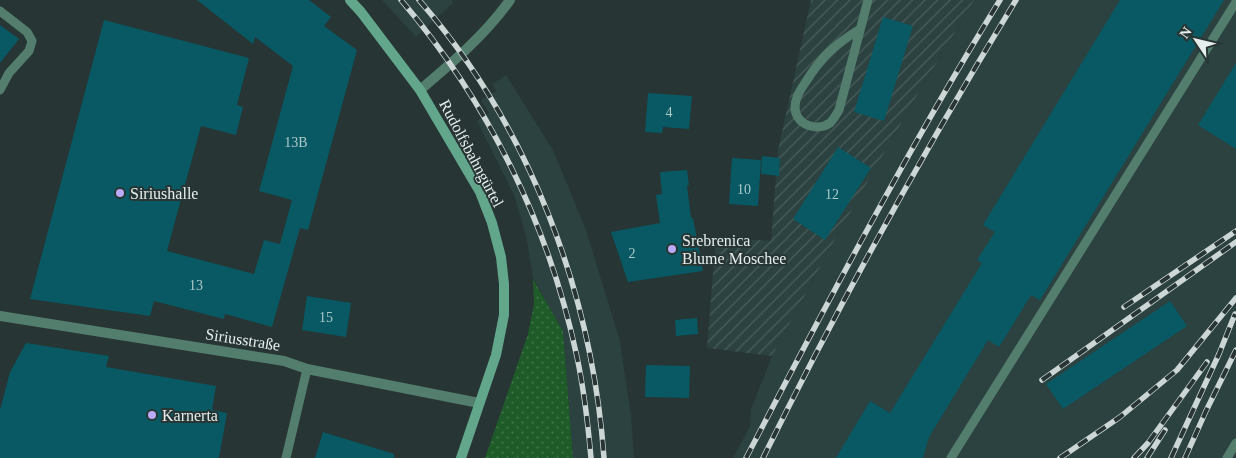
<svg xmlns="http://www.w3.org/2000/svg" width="1236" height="458" viewBox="0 0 1236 458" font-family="Georgia,serif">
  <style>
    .built { fill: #2b4240 }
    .industrial { fill: url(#industrial-furrows) }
    .grass { fill: url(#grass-dots) }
    .building { fill: #085963 }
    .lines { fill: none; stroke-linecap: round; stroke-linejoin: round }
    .lane { stroke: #537d6c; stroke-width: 9 }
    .street { stroke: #537d6c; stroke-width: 10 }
    .secondary { stroke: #62a68c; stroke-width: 10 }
    .rail-casing { stroke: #ccd6d5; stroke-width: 5.5 }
    .rail { stroke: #273534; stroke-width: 4; stroke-dasharray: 11; stroke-linecap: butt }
    .poi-dot { fill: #b9abf7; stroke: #273534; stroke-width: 2 }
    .labels { text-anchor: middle; stroke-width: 4; stroke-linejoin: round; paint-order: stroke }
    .number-label { font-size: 14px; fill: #aec9ca }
    .street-label { font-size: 16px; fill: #e5eeed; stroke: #273534 }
    .poi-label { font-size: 16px; fill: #e5eeed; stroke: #273534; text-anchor: start }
  </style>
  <defs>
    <pattern id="industrial-furrows" width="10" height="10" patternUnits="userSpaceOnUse" patternTransform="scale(1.25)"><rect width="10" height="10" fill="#2b4240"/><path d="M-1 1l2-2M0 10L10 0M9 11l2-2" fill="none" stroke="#4a5e5c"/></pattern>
    <pattern id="grass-dots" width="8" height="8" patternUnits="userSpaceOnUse" patternTransform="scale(1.25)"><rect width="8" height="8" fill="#1e5b29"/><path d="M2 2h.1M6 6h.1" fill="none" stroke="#3f7348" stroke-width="1.8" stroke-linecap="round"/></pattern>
  </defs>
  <rect width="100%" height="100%" fill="#273534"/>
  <path class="built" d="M382,0H452L453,3L416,37Z
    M974,0H1236V458H733L750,426L751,409L772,356L833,243L915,99Z
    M506,75L553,150L586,230L620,341L631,416L634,458H573L563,331L533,278L526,236L514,195L477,121L489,113L481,100L496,91L492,84Z"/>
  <path class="industrial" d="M811,0H974L915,99L833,243L772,356L707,348L716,237L771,241L778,150Z"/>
  <path class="grass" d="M533,279L563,331L573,458H485L528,334L534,304Z"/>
  <path class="building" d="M197,0H309L331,17L324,26L357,50L308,230L300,228L272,327L225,314L224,319L154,301L150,316L30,299L104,20L249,58L237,105L243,107L236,135L201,126L167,251L254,274L264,240L280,244L292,200L259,191L293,66L255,37L253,44Z
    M1120,0H1224L1040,300L1031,295L999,347L988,340L929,437L923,458H836L870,401L890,413L982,263L977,260L995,232L983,225Z
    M883,17L913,26L884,121L854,112Z
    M0,25L19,39L0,63Z
    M1236,63V149L1198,125Z
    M648,93L692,96L689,129L663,127L662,133L645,132Z
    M838,147L871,168L825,240L793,219Z
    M762,156L780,158L779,176L761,174Z
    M732,158L761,160L758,206L729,204Z
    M687,170L689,185H687L691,218H693L703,271L628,282L611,232L660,223L656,195L662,194L660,172Z
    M307,296L351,303L346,337L302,330Z
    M1170,301L1187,326L1063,409L1046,384Z
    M697,318L698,334L676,336L675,320Z
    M26,343L109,356L106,367L216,386L212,410L227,413L219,458H0V410L10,372Z
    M646,365L690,366L689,398L645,397Z
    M323,432L394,454V458H315Z"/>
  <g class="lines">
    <path class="lane" d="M0,11L27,32L32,41L29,51L9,73L0,90
      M860,29C833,46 822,56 805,83C800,90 795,98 795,107C795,125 817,132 830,123C833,120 836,115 839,110L868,0
      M286,458L307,369
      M951,458L1236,2
      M1227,458L1236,443"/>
    <path class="street" d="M420,90C453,62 485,35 510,0
      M0,316L284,361L307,369L479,403"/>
    <path class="secondary" d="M350,0L361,12L420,90L480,192L492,223L501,257L504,284V315L496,355L461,458"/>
    <g class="rail-casing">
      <path id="rail" d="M401,0C488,102 549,225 577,357C584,390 588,424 591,458
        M419,0C529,126 592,292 604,458
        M1124,307L1236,231
        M1042,380L1236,242
        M746,458C827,303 908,149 1000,0
        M763,458C840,302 925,149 1016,0
        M1060,458L1120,417L1177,370L1236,298
        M1134,458L1148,443L1207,362
        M1147,458L1165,430
        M1171,458L1219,354L1235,314
        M1185,458L1206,411L1236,350"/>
    </g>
    <use href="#rail" class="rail"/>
  </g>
  <g class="poi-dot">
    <circle cx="120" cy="193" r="5"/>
    <circle cx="672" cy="249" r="5"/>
    <circle cx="152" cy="415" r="5"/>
  </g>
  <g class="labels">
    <g class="number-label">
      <text x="669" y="117">4</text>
      <text x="296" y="147">13B</text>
      <text x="744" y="194">10</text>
      <text x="832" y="199">12</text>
      <text x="632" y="258">2</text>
      <text x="196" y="290">13</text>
      <text x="326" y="322">15</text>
    </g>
    <g class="street-label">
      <text transform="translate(472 153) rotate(62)" y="6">Rudolfsbahngürtel</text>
      <text transform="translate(243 339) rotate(9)" y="6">Siriusstraße</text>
    </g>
    <g class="poi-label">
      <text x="130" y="199">Siriushalle</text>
      <text x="682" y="246">Srebrenica<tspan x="682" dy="18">Blume Moschee</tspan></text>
      <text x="162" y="421">Karnerta</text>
    </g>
  </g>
  <g transform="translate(1196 40) rotate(305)" stroke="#273534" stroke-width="4" paint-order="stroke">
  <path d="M0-4L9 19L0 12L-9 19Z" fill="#e5eeed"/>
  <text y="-8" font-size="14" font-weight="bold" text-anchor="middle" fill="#e5eeed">N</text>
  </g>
</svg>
